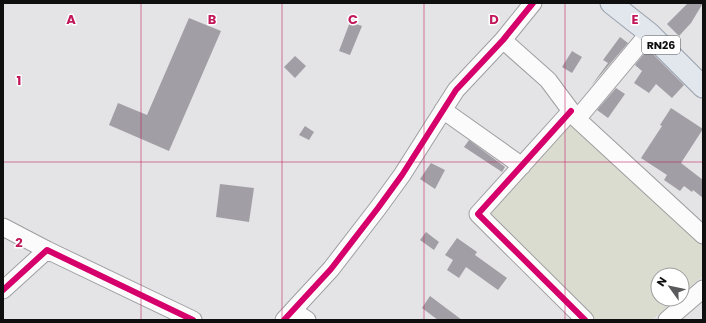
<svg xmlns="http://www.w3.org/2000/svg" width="706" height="323" viewBox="0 0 706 323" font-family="Poppins,sans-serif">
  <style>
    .green { fill: #dbdcd0 }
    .building { fill: #a19fa5 }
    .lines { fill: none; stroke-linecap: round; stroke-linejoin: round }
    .minor-casing { stroke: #9f9ea0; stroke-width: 19 }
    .major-casing { stroke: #99a2af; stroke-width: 23 }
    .minor { stroke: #fbfbfb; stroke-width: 17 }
    .major { stroke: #e2e7ee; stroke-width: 21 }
    .cycleway-casing { stroke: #fff; stroke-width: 8 }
    .cycleway { stroke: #d6006c; stroke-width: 6 }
    .grid { fill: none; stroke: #c2185b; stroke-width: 1; stroke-opacity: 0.55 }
    .labels { text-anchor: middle; stroke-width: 3; stroke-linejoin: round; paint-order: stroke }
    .shield { fill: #fff; stroke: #575758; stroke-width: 1 }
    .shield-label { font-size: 11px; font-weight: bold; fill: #0f0f10 }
    .grid-label { font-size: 13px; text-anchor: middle; font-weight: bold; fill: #c2185b; stroke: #fff; stroke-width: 3; stroke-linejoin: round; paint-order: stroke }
  </style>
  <rect width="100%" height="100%" fill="#e4e3e5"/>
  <path class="green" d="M570,119L703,236V276L682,294V275H658V299H676L652,320H596L482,214Z"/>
  <path class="building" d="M688,3H703L691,23L679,36L667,24Z
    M189,18L221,31L169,151L109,125L118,103L147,115Z
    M350,22L362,26L350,55L339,51Z
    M620,37L628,43L591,86L608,63L603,60Z
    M648,49L684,85L672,98L656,84L649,93L634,83L642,71L635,65Z
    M572,51L582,57L572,73L562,67Z
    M295,56L306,66L295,78L284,67Z
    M616,88L625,94L608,118L597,110Z
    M671,108L703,129L681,163L703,180V198L693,190L692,192L684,186L680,191L664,180L667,175L641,158L662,126L660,125Z
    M305,126L314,132L309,140L299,135Z
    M469,140L505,167L502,172L464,147Z
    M431,163L445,170L435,189L420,179Z
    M220,184L254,188L249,222L216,217Z
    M426,232L439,242L434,250L420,240Z
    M457,238L477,252L475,255L507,278L498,290L466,267L459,278L447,270L453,260L445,255Z
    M430,296L462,320H438L422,308Z"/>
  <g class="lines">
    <g class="minor-casing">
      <path id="minor" d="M503,40L548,80L577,119L703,235
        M443,110L522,166
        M571,111L478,214L585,320
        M577,119L649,33
        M3,227L47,250
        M3,290L47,250L193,320
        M293,311L307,320
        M284,320L331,269L378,208L402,175L456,90L503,40L533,3
        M667,320L703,289"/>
    </g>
    <g class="major-casing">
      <path id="major" d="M611,3L649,33L703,87"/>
    </g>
    <use href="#minor" class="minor"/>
    <use href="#major" class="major"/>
    <g class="cycleway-casing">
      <path id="cycleway" d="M571,111L478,214L585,320
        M3,290L47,250L193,320
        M284,320L331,269L378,208L402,175L456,90L503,40L533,3"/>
    </g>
    <use href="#cycleway" class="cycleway"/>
  </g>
  <path class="grid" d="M141,3V320M282,3V320M424,3V320M565,3V320M3,162H703"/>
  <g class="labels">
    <rect class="shield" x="642" y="36" width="38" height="18" rx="3"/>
    <g class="shield-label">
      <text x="661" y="49">RN26</text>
    </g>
  </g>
  <g class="grid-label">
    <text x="71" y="24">A</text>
    <text x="212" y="24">B</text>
    <text x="353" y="24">C</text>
    <text x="494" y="24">D</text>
    <text x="635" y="24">E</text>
    <text x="19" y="85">1</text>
    <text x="19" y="247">2</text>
  </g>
  <rect width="706" height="323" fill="none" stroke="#0f0f10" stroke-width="8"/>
  <g transform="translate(670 287) rotate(303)"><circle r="19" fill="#ffffff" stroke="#9f9f9f"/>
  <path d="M0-3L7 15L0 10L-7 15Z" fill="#5a595b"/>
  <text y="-6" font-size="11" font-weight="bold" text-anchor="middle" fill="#0f0f10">N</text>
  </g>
</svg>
